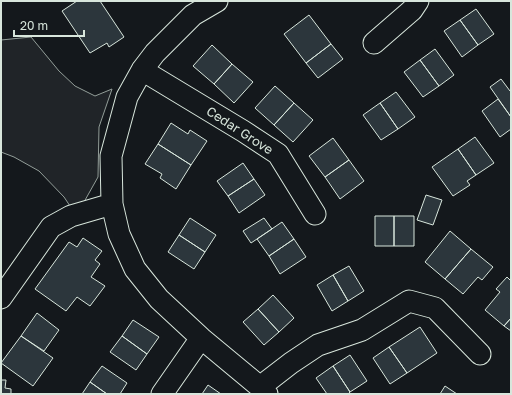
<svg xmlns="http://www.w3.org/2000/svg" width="512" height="395" viewBox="0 0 512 395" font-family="'Golos Text',sans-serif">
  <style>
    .green { fill: #202428; stroke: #939e99 }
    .building { fill: #2c363c; stroke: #d8e6dc }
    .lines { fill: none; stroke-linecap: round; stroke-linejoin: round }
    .minor-casing { stroke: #d8e6dc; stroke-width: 23 }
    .minor { stroke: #14181c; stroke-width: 21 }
    .labels { text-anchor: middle; stroke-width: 3; stroke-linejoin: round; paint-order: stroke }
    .street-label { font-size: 13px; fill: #d8e6dc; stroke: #14181c }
  </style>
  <rect width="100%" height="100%" fill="#14181c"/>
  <path class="green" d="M31,37L59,71L75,86L95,96L112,89L99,127L98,177L84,202L70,206L64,197L39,171L14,157L1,152V40Z"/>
  <path class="building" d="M77,1H100L124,37L109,47L107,43L90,53L62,11Z
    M476,9L494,34L478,45L460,20Z
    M309,15L331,44L306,63L284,34Z
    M460,20L478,45L462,57L444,31Z
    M331,44L343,59L318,78L306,63Z
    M212,45L232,64L214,84L193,66Z
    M435,49L454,75L439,86L420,60Z
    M420,60L439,86L423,97L404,72Z
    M232,64L253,82L234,103L214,84Z
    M501,79L510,91H511V117L490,87Z
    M275,86L294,103L274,125L255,108Z
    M396,92L415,117L398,129L380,103Z
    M498,99L511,117V129L500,137L482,111Z
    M294,103L313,120L293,142L274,125Z
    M380,103L398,129L381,140L363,115Z
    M171,123L188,134L190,130L207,141L191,165L158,144Z
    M475,137L494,163L476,175L458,149Z
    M333,138L349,160L325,177L309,156Z
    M158,144L191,165L176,189L160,178L162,174L145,164Z
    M458,149L476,175L467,181L470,185L453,196L432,167Z
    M349,160L364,181L340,199L325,177Z
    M243,163L254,179L228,196L217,181Z
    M254,179L265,195L239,213L228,196Z
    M426,195L442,200L433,225L417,220Z
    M375,216H394V246H375Z
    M394,216H414V246H394Z
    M190,218L216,235L205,252L179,235Z
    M264,218L272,229L251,243L243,231Z
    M282,222L294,239L269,256L257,239Z
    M450,231L471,249L445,279L425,262Z
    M179,235L205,252L194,269L168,252Z
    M83,238L102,251L95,260L100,264L91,277L105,286L90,306L77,297L66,311L35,289L69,242L77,247Z
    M294,239L306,257L280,274L269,256Z
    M471,249L493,267L482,280L478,277L463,294L445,279Z
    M349,266L364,291L348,301L333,275Z
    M333,275L348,301L332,311L317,285Z
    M507,277L511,281V318L504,326L485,310L500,292L496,289Z
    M273,295L294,318L279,332L258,309Z
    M258,309L279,332L264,345L243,322Z
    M37,313L59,330L44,351L21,336Z
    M511,318V331L504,326Z
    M133,320L159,337L147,354L122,336Z
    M420,327L437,353L407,373L389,347Z
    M21,336L53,358L33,386L1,363Z
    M122,336L147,354L136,370L110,352Z
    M389,347L407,373L390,384L373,358Z
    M350,355L367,381L350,392L333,366Z
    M102,366L127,383L120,394H107L90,382Z
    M333,366L350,392L348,394H327L316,378Z
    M1,380H6L5,388L11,389V394H1Z
    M90,382L107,394H82Z
    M208,385L221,394H202Z
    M445,386L457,394H440Z"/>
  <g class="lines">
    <g class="minor-casing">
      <path id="minor" d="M217,1L193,15L155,53L142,70L127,97L111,156L112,204L119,234L135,269L159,299L201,338L260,387L267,394
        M374,43L412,10L418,1
        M142,70L243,131L278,154L315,214
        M1,298L51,227L71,216L112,204
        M260,387L291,363L318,345L362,330L409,301L435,308L480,354
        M162,394L201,338"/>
    </g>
    <use href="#minor" class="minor"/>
  </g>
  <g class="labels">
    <g class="street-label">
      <text transform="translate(240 130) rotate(33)" y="5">Cedar Grove</text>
    </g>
  </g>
  <rect width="512" height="395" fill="none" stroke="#d8e6dc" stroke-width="4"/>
  <path d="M14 30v6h70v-6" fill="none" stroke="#d8e6dc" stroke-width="2"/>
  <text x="20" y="30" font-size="12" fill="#d8e6dc" stroke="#14181c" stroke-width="3" paint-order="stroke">20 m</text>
</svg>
